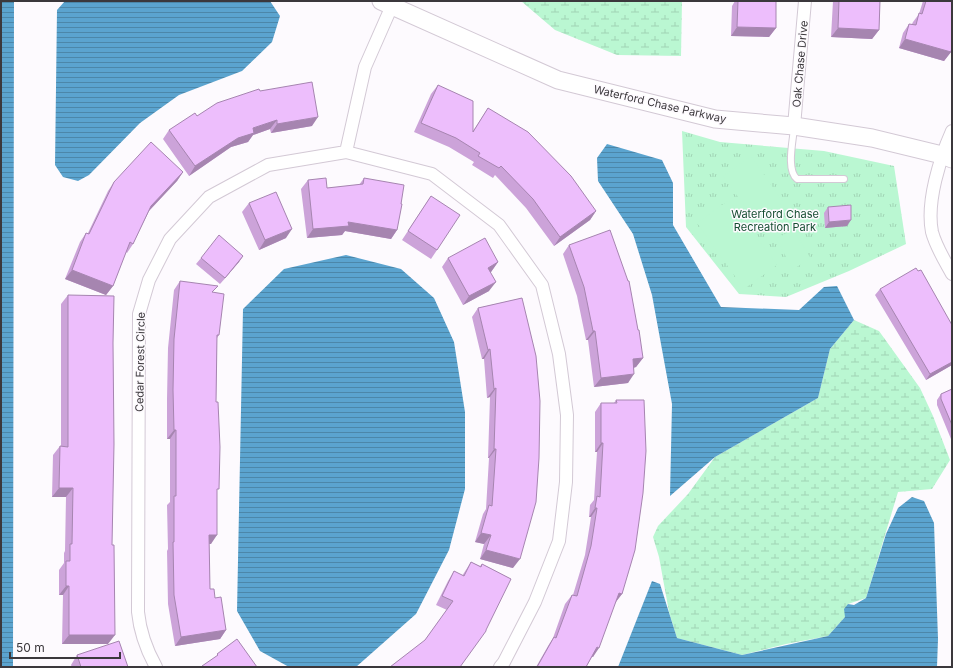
<svg xmlns="http://www.w3.org/2000/svg" width="953" height="668" viewBox="0 0 953 668" font-family="Inter,sans-serif">
  <style>
    .wetland { fill: url(#wetland-marsh) }
    .park { fill: url(#park-tufts) }
    .pitch { fill: #baf7d2 }
    .water { fill: url(#water-rules) }
    .lines { fill: none; stroke-linecap: round; stroke-linejoin: round }
    .lane-casing { stroke: #d3c9d5; stroke-width: 8 }
    .street-casing { stroke: #d3c9d5; stroke-width: 14 }
    .secondary-casing { stroke: #d3c9d5; stroke-width: 19 }
    .lane { stroke: #fff; stroke-width: 6 }
    .street { stroke: #fff; stroke-width: 12 }
    .secondary { stroke: #fff; stroke-width: 17 }
    .wall { fill: #cca3d9 }
    .shaded-wall { fill: #a685b0 }
    .building { fill: #edbefc; stroke: #a685b0 }
    .labels { text-anchor: middle; stroke-width: 3; stroke-linejoin: round; paint-order: stroke }
    .street-label { font-size: 11px; fill: #3b383c; stroke: #fdfafe }
    .park-label { font-size: 11px; fill: #154d31; stroke: #fdfafe }
  </style>
  <defs>
    <pattern id="wetland-marsh" width="20" height="14" patternUnits="userSpaceOnUse"><rect width="20" height="14" fill="#baf7d2"/><path d="M1 5h8M5 5V1M11 12h8M15 12V8" fill="none" stroke="#a1d4b5"/></pattern>
    <pattern id="park-tufts" width="24" height="20" patternUnits="userSpaceOnUse"><rect width="24" height="20" fill="#baf7d2"/><path d="M3 7l-1-3M5 7V3M7 7l1-3M15 17l-1-3M17 17v-4M19 17l1-3" fill="none" stroke="#a1d4b5"/></pattern>
    <pattern id="water-rules" width="6" height="5" patternUnits="userSpaceOnUse"><rect width="6" height="5" fill="#5ba4cf"/><path d="M0 2.5h6" fill="none" stroke="#4c87a9"/></pattern>
  </defs>
  <rect width="100%" height="100%" fill="#fdfafe"/>
  <path class="wetland" d="M521,1H682L681,56L617,55L555,30Z
    M854,320L879,331L920,388L933,416L950,460L932,489L898,492L866,598L848,604L845,617L828,636L786,644L742,655L677,638L669,612L659,557L653,537L658,526L688,494L715,457L818,398L830,349Z"/>
  <path class="park" d="M682,131L720,142L824,151L894,166L906,244L849,271L786,297L739,294L686,227Z"/>
  <path class="pitch" d="M751,156L783,202L756,222L723,176Z
    M729,200L777,265L744,289L697,223Z
    M793,229L811,259L793,269L776,239Z"/>
  <path class="water" d="M1,1H14L13,667H1Z
    M65,1H270L280,16L272,42L242,71L179,95L140,123L89,175L78,181L63,177L55,165L57,10Z
    M607,144L662,160L673,183V225L721,307L799,310L824,287L837,286L854,320L830,349L818,398L715,457L670,496L672,404L652,295L633,234L598,181L597,158Z
    M346,255L401,269L434,298L454,342L465,412V489L449,550L416,614L356,667H289L260,651L237,611L243,309L284,269Z
    M912,497L924,501L934,523L938,639L937,667H618L652,581L660,584L677,638L742,655L828,636L845,617L844,609L848,604L854,605L866,598L886,534L898,508Z"/>
  <g class="lines">
    <g class="lane-casing">
      <path id="lane" d="M794,128C793,141 786,170 797,179H844"/>
    </g>
    <g class="street-casing">
      <path id="street" d="M794,126L805,1
        M952,131C940,158 926,202 932,232C936,247 945,261 952,274
        M346,152L365,67L394,1
        M156,667C146,649 140,632 138,612L139,314L149,280L170,239L209,197L268,165L346,152L432,174L499,225L542,285L559,354L567,415L566,482L559,541L535,602L504,662L500,667"/>
    </g>
    <g class="secondary-casing">
      <path id="secondary" d="M381,1L558,80L715,119L794,126L872,138L942,155L952,159"/>
    </g>
    <use href="#lane" class="lane"/>
    <use href="#street" class="street"/>
    <use href="#secondary" class="secondary"/>
  </g>
  <path class="wall" d="M735,1H776V28L769,37L731,36L732,6Z
    M833,1H880L879,30L872,39L831,37Z
    M923,1H952L951,52L944,61L899,48L903,33L909,24H912L913,22L919,14Z
    M438,85L473,131L488,108L596,211L590,220L554,246L526,208L495,175L493,178L472,165L474,162L449,147L414,132L431,94Z
    M260,91L312,126L271,133L270,129L253,135L248,142L231,147L189,176L163,139L169,130L197,116Z
    M183,172L177,181L149,211L133,244L127,253L126,252L113,286L106,295L65,279L80,242L86,233H88L108,191L114,182Z
    M364,178L397,230L391,239L345,231L342,235L307,238L301,189L308,180L327,188L359,185Z
    M431,196L437,250L431,259L402,240Z
    M249,203L286,238L259,250L242,212Z
    M828,207L847,226L825,228L824,213Z
    M569,245L643,358L636,367L634,368L628,383L594,387L588,340H586L577,296L563,254Z
    M243,256L239,262L220,284L196,264L201,258Z
    M448,258L498,262L491,272H490L489,291L463,305L442,267Z
    M180,281L213,292L219,335L217,338L216,402L217,493L211,544H209L210,589L215,598L226,630L220,639L175,646L168,604L167,551L168,549L167,505L170,502V439H167V399L168,348L174,290Z
    M880,289L952,365L926,380L875,295Z
    M68,295L108,644H62L63,595H59V570L64,563V553L65,551L66,497H52L53,455L60,446H61V304Z
    M522,298L513,568L480,559L484,544L475,542L483,514L486,509L489,458H488L490,397L487,398L484,359H482L472,317L478,308Z
    M952,389V438L951,439L937,405V400L941,394Z
    M616,400L622,594L615,603L593,657H592L586,667H536L548,646L553,638L565,604L572,595H573L585,555L591,517H589L590,505L594,500L597,452H595V412L601,403H614Z
    M471,562L480,566L482,564L511,579L425,640L447,610L436,605L448,581L454,571L462,576Z
    M77,655L128,667H72L71,665Z"/>
  <path class="shaded-wall" d="M737,27L776,28L769,37L731,36Z
    M838,28L879,30L872,39L831,37Z
    M905,39L951,52L944,61L899,48Z
    M318,117L312,126L271,133L277,124Z
    M277,120L270,129L253,135L248,142L231,147L189,176L195,166L253,128Z
    M183,172L177,181L145,215L151,206Z
    M596,211L590,220L554,246L560,237Z
    M851,220L847,226L825,228L829,222Z
    M348,222L397,230L391,239L345,231L342,235L307,238L313,229Z
    M292,229L286,238L259,250L265,240Z
    M243,256L239,262L220,284L225,278Z
    M498,262L491,272L481,277L488,268Z
    M72,270L113,286L106,295L65,279Z
    M496,282L489,291L463,305L469,296Z
    M593,331H595L588,340H586Z
    M490,349L484,359H482L488,350Z
    M643,358L636,367L626,369L633,359Z
    M952,362V365L926,380L930,374Z
    M634,374L628,383L594,387L601,378Z
    M496,388L490,397L487,398L494,389Z
    M174,430H176L170,439H167Z
    M601,443H603L597,452H595Z
    M494,449H496L489,458H488Z
    M59,488H73L66,497H52Z
    M595,508H597L591,517H589Z
    M481,533L491,535L484,544L475,542Z
    M209,535H217L211,544H202Z
    M486,550L520,559L513,568L480,559Z
    M66,586H69L63,595H59Z
    M619,593L622,594L615,603Z
    M226,630L220,639L175,646L181,637Z
    M69,635H115L108,644H62Z
    M597,647L599,648L593,657L591,656Z"/>
  <path class="building" d="M738,1H776V28L737,27Z
    M839,1H880L879,30L838,28Z
    M926,1H952V47L951,52L905,39L909,24L916,25L919,13L922,14Z
    M312,82L318,117L277,124V120L253,128L254,133L238,138L195,166L169,130L195,113L197,116L217,103L259,89L260,91Z
    M438,85L473,101V132L488,108L528,132L571,176L596,211L560,237L533,199L501,166L499,168L478,156L480,153L456,138L421,123Z
    M151,142L183,172L151,206L133,244L130,242L113,286L72,270L86,233L89,234L114,182Z
    M326,178L327,188L363,184L364,178L404,185L401,204H402L397,230L348,222L349,226L313,229L308,180Z
    M276,192L292,229L265,240L249,203Z
    M431,196L460,215L437,250L408,231Z
    M851,205V220L829,222L828,207Z
    M610,230L628,281H629L638,330H639L643,358L633,359L634,374L601,378L595,331H593L584,287L569,245Z
    M219,235L243,256L225,278L201,258Z
    M485,238L498,262L488,268L496,282L469,296L448,258Z
    M916,268L918,271L921,270L952,325V362L930,374L880,289Z
    M180,281L218,286L212,292L224,294L219,335H217L216,402H218L220,447L219,489H217V535H209L210,589H214L215,598L221,597L226,630L181,637L174,595L173,542H174V496H176V430H174L173,390L174,339Z
    M68,295L114,296L113,343L114,444L112,545H114L115,635H69V586H66V561H70V544H72L73,488H59L60,446L68,447Z
    M522,298L536,356L540,401L539,458L536,502L520,559L486,550L491,535L481,533L489,505L492,506L496,449H494L496,388L494,389L490,349L488,350L478,308Z
    M952,389V425L941,399V394Z
    M616,400H644L646,451L643,493L635,550L622,594L619,593L599,648L597,647L586,667H537L554,637L556,638L572,595L577,596L591,546L597,508H595L597,496L600,497L603,443H601V403H617Z
    M471,562L481,567L482,564L511,579L486,630V631L460,667H390L425,640L453,601L442,596L454,571L464,576Z
    M237,639L257,667H203L202,666L218,655L217,654Z
    M119,641L128,667H81L77,655Z"/>
  <g class="labels">
    <g class="street-label">
      <text transform="translate(800 64) rotate(-85)" y="4">Oak Chase Drive</text>
      <text transform="translate(660 104) rotate(13)" y="4">Waterford Chase Parkway</text>
      <text transform="translate(140 362) rotate(-89)" y="4">Cedar Forest Circle</text>
    </g>
    <g class="park-label">
      <text x="775" y="218">Waterford Chase<tspan x="775" dy="13">Recreation Park</tspan></text>
    </g>
  </g>
  <rect width="953" height="668" fill="none" stroke="#3b383c" stroke-width="4"/>
  <path d="M10 652v6h110v-6" fill="none" stroke="#3b383c" stroke-width="2"/>
  <text x="16" y="652" font-size="12" fill="#3b383c" stroke="#fdfafe" stroke-width="3" paint-order="stroke">50 m</text>
</svg>
